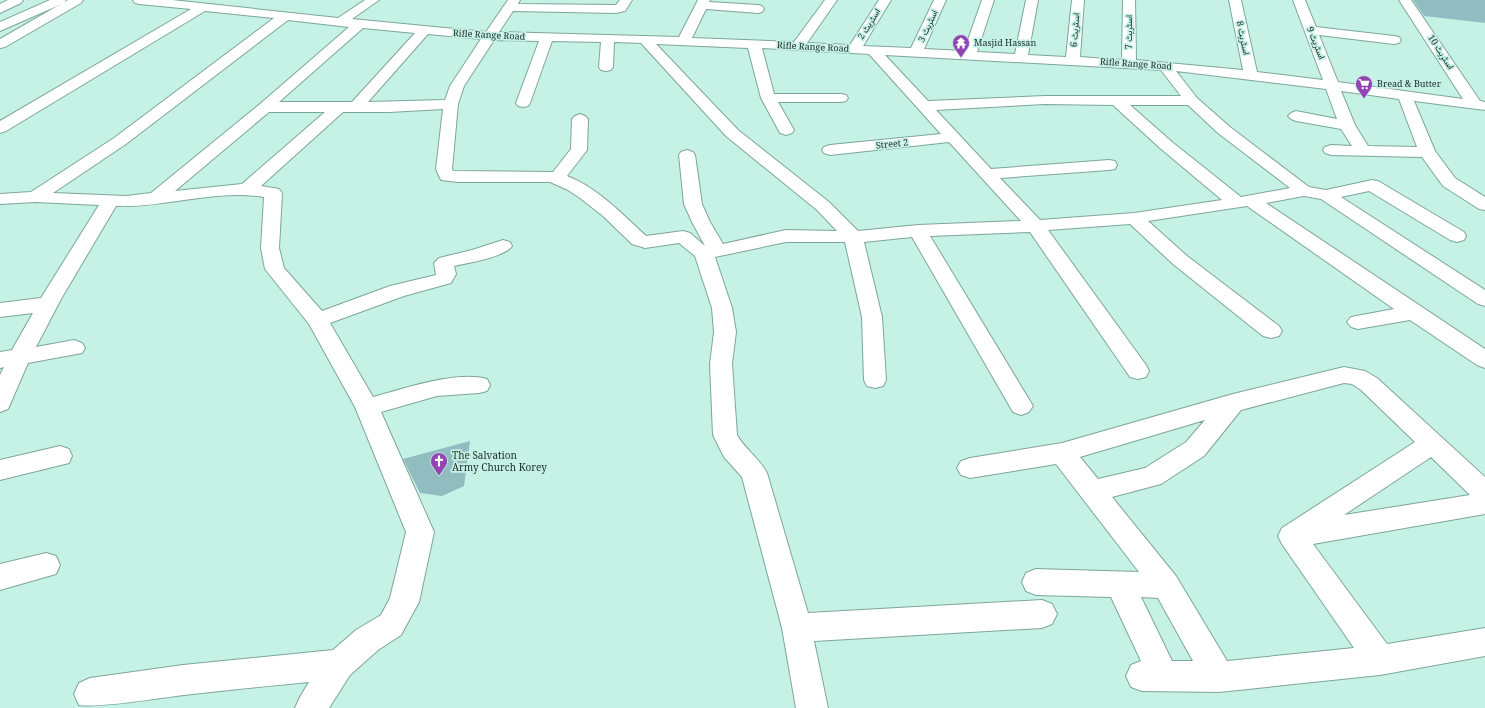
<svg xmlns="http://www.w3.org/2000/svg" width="1485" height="708" viewBox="0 0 1485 708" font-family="'Noto Serif',Vazirmatn,serif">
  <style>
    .building { fill: #91bdc1 }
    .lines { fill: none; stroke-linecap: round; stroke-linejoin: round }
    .minor-casing { stroke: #7da69b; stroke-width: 2 }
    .major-casing { stroke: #7da69b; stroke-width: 2 }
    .minor { fill: #fff; fill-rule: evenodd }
    .major { fill: #fff; fill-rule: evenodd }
    .labels { text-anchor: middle; stroke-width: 3.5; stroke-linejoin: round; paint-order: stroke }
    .far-street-label { font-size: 9px; fill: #1c2d28; stroke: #c6f1e5 }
    .far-poi-label { font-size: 9px; fill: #1c2d28; stroke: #c6f1e5; text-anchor: start }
    .poi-label { font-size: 10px; fill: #1c2d28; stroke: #c6f1e5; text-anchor: start }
  </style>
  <rect width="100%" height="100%" fill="#c6f1e5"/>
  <path class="building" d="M1413,0H1485V23L1424,16Z
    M470,441L464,486L442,496L420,493L403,459Z"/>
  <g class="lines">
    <g class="minor-casing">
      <path id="minor" d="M68,0H83L81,3L5,47L0,48V39Z
        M133,0H172L338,18L365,0H379L352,19L486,32L508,0H520L518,4L616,5L620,0H632L625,11L616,13L513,11L499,32L679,37L698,0H710L709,2L758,5L762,6L764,9L762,12L758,13L706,9L692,38L794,42L825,0H837L807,43L850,45L879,0H891L863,46L911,48L934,0H946L924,49L964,51L982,0H994L977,52L1015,54L1026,0H1038L1028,55L1066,57L1072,0H1084L1080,57L1122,60L1123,0H1135L1136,60L1243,70L1229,0H1241L1257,72L1323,80L1293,0H1305L1316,27L1394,36L1399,37L1401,40L1399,43L1394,44L1319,35L1338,82L1463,99L1399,0H1411L1480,101L1485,102V110L1414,101L1435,151L1455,178L1485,197V210L1479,209L1443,186L1422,157L1331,155L1325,153L1323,150L1325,147L1331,145L1352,146L1341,129L1296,121L1291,119L1288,116L1291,113L1296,111L1337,119L1326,89L1176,71L1197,98L1230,127L1309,187L1326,190L1372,180L1378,181L1464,232L1466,236L1464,240L1457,242L1450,240L1369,191L1341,197L1485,290V306L1478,304L1321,199L1304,196L1266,203L1485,349V368L1477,365L1410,320L1358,329L1351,327L1347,322L1351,317L1394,309L1247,206L1148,221L1187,256L1279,326L1282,331L1279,336L1271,338L1263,336L1173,264L1130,224L1048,230L1146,365L1149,371L1146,377L1138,379L1130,377L1030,232L930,236L1033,406L1029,412L1021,415L1013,412L912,237L864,242L882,317L886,380L883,386L875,388L867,386L864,380L862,317L845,242H786L715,257L732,308L736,332L732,364L737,435C745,449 759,458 767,473L808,613L1042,600L1052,604L1057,614L1052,624L1042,628L814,641L828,708H796L782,628L742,477L724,457L713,435L710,364L714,332L712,308L695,256L679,243L645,248L632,244L603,216L580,198L568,190L550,182H458L441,180L436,169L443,109L389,112H343L261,186L279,189L282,193L279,248L284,268L322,311L390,286L436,275L434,263L439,258L472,250L503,240L510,242L512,246C505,257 468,263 454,266L456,274L451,283L404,296L330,323L373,397C403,389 457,370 487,379L490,385L487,391L479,393L437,396L381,412L434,532L419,602L401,635L378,650L350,675L329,708H295L300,697L309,682C268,686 226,690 184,695C159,698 100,708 79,705L74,694L79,683L90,678L183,665L333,650L356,630L381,615L390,598L406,532L355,407L309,324L265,269L261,248L264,197C215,189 165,208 116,206L61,299L36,347L74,340L82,343L85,348L82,353L28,363L8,409L0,412V375L4,367L0,368V352L12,350L33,313L0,317V303L41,298L99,205L35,202L0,204V194L31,192L114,138L274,18L205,11L6,131L0,133V121L191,9L139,4L135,3ZM288,20L349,27L260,104L151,193L126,196L53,193L126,144ZM363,28L415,33L352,102H279ZM428,34L481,39L450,86L445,100L368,102ZM494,40L539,41L516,103L518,106L523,107L528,106L530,103L552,41L601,42L599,67L601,70L606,71L611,70L613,67L614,42L641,43L726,136L817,210L837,231L786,230L723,244L710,222L702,204L695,155L693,152L687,150L681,152L679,155L684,204L692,222L705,246L690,233L683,231L646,236C622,214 598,188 567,176L587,150L588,119L585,116L580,114L575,116L572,119L571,149L553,172L453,171L452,169L458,104L464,86ZM656,44L748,48L761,98L780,133L786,135L792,133L794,130L778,102H841L846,101L848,98L846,95L841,94H774L762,48L869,54L941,134L830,145L824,147L822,150L824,153L830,155L949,142L1021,221L918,225L858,231L829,202L738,130ZM885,55L1161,70L1181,96H1045L928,101ZM1341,91L1399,99L1417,147L1368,146L1355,125ZM1045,104L1113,105L1160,148L1222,200L1134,213L1040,220L1000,178L1109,170L1115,169L1117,165L1115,161L1109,160L991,169L936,110ZM1130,105H1188L1218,133L1290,188L1241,197L1172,142ZM269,112H325L242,184L175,191Z
        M1344,367L1365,371L1377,378L1485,477V514L1313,544L1387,644L1485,628V656L1380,675L1219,692L1142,691L1131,687L1126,676L1131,665L1141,661L1111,597L1036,595L1026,591L1022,582L1026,573L1036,569L1139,572L1056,464L970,478L961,475L957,468L961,461L970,458L1062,443L1233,394ZM1344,383L1352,384L1361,390L1415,442L1282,528L1278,536L1282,544L1354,648L1227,661L1176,576L1112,497L1161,484L1204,456L1241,410ZM1205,420L1186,442L1145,468L1098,479L1080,457ZM1431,457L1470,495L1344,515ZM1141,597L1158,598L1193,661H1172Z
        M60,446L69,449L72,456L69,463L0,480V460Z
        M46,553L56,556L60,565L56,574L0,590V564Z"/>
    </g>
    <g class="major-casing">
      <path id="major" d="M8,0H23L21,3L0,13V4Z
        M50,0H66L64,3L0,31V22Z"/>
    </g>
    <use href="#minor" class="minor"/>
    <use href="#major" class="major"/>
  </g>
  <defs>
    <g id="temple-pin" transform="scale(0.9)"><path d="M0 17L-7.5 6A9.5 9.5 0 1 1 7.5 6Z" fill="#9244b4" stroke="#c6f1e5"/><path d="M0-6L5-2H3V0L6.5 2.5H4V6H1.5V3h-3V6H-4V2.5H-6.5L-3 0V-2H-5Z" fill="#fff"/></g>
    <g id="supermarket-pin" transform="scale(0.9)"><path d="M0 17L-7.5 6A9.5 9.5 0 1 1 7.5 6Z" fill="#9244b4" stroke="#c6f1e5"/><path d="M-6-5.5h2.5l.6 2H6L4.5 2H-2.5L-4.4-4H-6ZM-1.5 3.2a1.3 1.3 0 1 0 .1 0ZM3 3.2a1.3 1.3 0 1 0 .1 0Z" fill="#fff"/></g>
    <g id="church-pin" transform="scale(0.9)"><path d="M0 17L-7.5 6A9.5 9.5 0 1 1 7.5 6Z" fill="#9244b4" stroke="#c6f1e5"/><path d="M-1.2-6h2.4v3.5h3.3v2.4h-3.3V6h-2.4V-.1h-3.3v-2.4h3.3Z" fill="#fff"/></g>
  </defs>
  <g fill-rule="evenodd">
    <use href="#temple-pin" x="961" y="43"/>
    <use href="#supermarket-pin" x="1364" y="84"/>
    <use href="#church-pin" x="439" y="461"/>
  </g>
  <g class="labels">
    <g class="far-street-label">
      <text transform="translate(869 24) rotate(-58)" y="3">اسٹریٹ 2</text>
      <text transform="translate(928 26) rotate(-65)" y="3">اسٹریٹ 3</text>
      <text transform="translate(1075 30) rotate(-85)" y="3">اسٹریٹ 6</text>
      <text transform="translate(1129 32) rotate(-90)" y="3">اسٹریٹ 7</text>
      <text transform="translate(489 35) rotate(3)" y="3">Rifle Range Road</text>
      <text transform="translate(1243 38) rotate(78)" y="3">اسٹریٹ 8</text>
      <text transform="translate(1316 43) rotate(68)" y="3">اسٹریٹ 9</text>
      <text transform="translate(813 47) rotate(3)" y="3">Rifle Range Road</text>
      <text transform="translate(1441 52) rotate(57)" y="3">اسٹریٹ 10</text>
      <text transform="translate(1136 64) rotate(4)" y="3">Rifle Range Road</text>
      <text transform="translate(892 144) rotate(-6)" y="3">Street 2</text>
    </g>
    <g class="far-poi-label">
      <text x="974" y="46">Masjid Hassan</text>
      <text x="1377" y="87">Bread &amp; Butter</text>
    </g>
    <g class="poi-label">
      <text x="452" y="459">The Salvation<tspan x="452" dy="12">Army Church Korey</tspan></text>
    </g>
  </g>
</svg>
